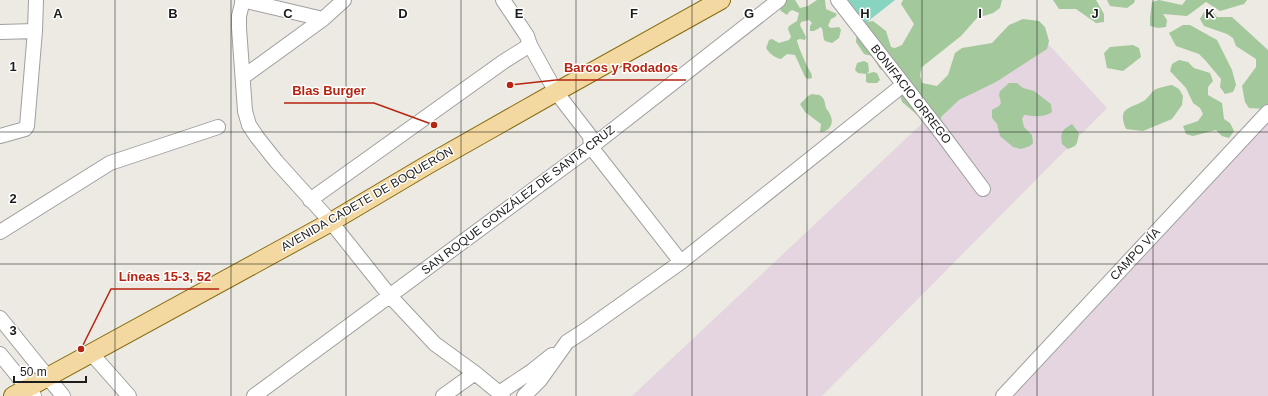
<svg xmlns="http://www.w3.org/2000/svg" width="1268" height="396" viewBox="0 0 1268 396" font-family="Arial,sans-serif">
  <style>
    .industrial { fill: #e5d5e0 }
    .forest { fill: #a3c89b }
    .pitch { fill: #87d5c0 }
    .lines { fill: none; stroke-linecap: round; stroke-linejoin: round }
    .minor-casing { stroke: #a0a0a0; stroke-width: 16 }
    .major-casing { stroke: #866c0d; stroke-width: 20 }
    .minor { stroke: #fff; stroke-width: 14 }
    .major { stroke: #f3d9a1; stroke-width: 18 }
    .grid { fill: none; stroke: #1c1c1c; stroke-width: 1; stroke-opacity: 0.55 }
    .labels { text-anchor: middle; stroke-width: 3; stroke-linejoin: round; paint-order: stroke }
    .street-label { font-size: 12px; fill: #1c1c1c; stroke: #fff }
    .grid-label { font-size: 13px; text-anchor: middle; font-weight: bold; fill: #1c1c1c; stroke: #fff; stroke-width: 3; stroke-linejoin: round; paint-order: stroke }
    .leader { fill: none; stroke: #b62412; stroke-width: 1.5 }
    .callout-dot { fill: #b62412; stroke: #fff; stroke-width: 1.5 }
    .callout-label { font-size: 13px; text-anchor: middle; font-weight: bold; fill: #b62412; stroke: #fff; stroke-width: 3; stroke-linejoin: round; paint-order: stroke }
  </style>
  <rect width="100%" height="100%" fill="#eceae2"/>
  <path class="industrial" d="M1029,23L1107,108L822,396H632Z
    M1268,123V396H1014Z"/>
  <path class="forest" d="M780,0H795L800,8L808,6L817,0H825L826,9L837,14L835,17L831,19L828,26L831,28L839,27L841,30L839,38L832,43L825,41C822,36 824,31 821,27L814,31H810V26L812,23L809,20L801,22L800,25L806,37L805,40L800,39L797,40C797,44 805,61 807,66C809,70 812,73 812,78L808,79L805,77L795,55L787,54L781,59C775,58 769,53 766,48L769,40L772,39L779,43L789,40L791,37L788,29L789,26L797,21L799,13L792,10L789,12L787,15L781,11L778,3Z
    M903,0H1002L1000,8L993,13L977,18L961,36L922,67L920,75L922,83L937,86L948,75L955,53L962,48L992,43L1009,25L1023,19L1039,21L1045,27L1049,41L1047,49L996,82L959,100L941,117V125L933,128L902,102L895,78L880,69L872,56L864,54L856,42L857,27L865,22L873,21L886,31L891,47L895,48L902,45L914,24L901,4Z
    M1053,0H1096L1104,14V22L1096,23L1076,9H1059Z
    M1107,0H1135L1134,3L1127,8L1110,6Z
    M1159,0L1182,5L1186,0H1247L1244,4L1220,11L1206,2L1187,16L1163,14L1167,20L1166,27L1158,28L1150,26V18L1152,2Z
    M1212,11L1217,17H1232L1268,50V108L1265,109L1249,108L1245,102L1242,86L1256,67V59L1236,46L1233,38L1227,34L1204,26L1200,19L1204,12Z
    M1183,25H1190L1217,40L1232,70L1236,85L1233,92L1225,94L1220,87L1221,79L1205,60L1199,54L1176,46L1169,33Z
    M1133,45L1139,48L1141,57L1123,71L1107,68L1104,53L1110,47Z
    M1179,60L1188,62L1194,68L1210,73L1213,81L1208,87V95L1222,103L1224,119L1230,123L1234,131L1229,138L1222,136L1216,130L1193,136L1186,134L1183,126L1198,121L1203,114L1200,108L1193,103L1186,88L1170,71L1172,64Z
    M864,61L868,63L869,71L867,74L873,72L877,73L880,80L877,83H869L866,82V74L858,73L855,70L857,63Z
    M1009,83H1017L1023,88L1034,91L1051,104L1052,112C1044,118 1033,116 1024,115L1022,119L1024,127L1032,135L1033,143L1030,146L1021,149L1013,147L1000,136L997,124L992,118V110L999,106L1001,103L999,95L1000,91Z
    M1172,85L1179,89L1183,96L1182,105L1172,119L1143,131L1126,129C1116,106 1132,109 1145,100C1149,97 1152,91 1156,89C1161,87 1167,86 1172,85Z
    M812,94C815,95 819,94 821,96C825,99 825,104 826,108C828,111 830,113 831,117C834,125 828,132 820,132L821,124L805,112L800,104L808,96Z
    M1072,124L1079,133L1077,143L1075,146L1068,149L1062,144C1060,132 1062,130 1072,124Z"/>
  <path class="pitch" d="M842,0H895L862,26Z"/>
  <g class="lines">
    <g class="minor-casing">
      <path id="minor" d="M242,0L323,19
        M243,0L239,16V28L245,111L249,125L257,137L276,161L331,222L390,296L435,344L475,373L503,396
        M503,0L527,36L530,45L556,92L590,136L591,147L681,262
        M838,0L942,134L983,189
        M0,32L35,31
        M243,77L323,19L344,0
        M0,136L25,129L27,126L35,31L36,0
        M310,200L503,62L530,45
        M0,232L110,163L218,127
        M0,318L63,396
        M91,353L129,396
        M0,354L34,396
        M499,393L532,371L552,355
        M254,396L591,147L779,0
        M443,396L475,373
        M524,396L540,380L567,342L584,331L681,262L903,85
        M1003,396L1268,112"/>
    </g>
    <g class="major-casing">
      <path id="major" d="M13,396L331,222L429,164L556,92L721,0"/>
    </g>
    <use href="#minor" class="minor"/>
    <use href="#major" class="major"/>
  </g>
  <path class="grid" d="M115,0V396M231,0V396M346,0V396M461,0V396M576,0V396M692,0V396M807,0V396M922,0V396M1037,0V396M1153,0V396M0,132H1268M0,264H1268"/>
  <g class="labels">
    <g class="street-label">
      <text transform="translate(911 94) rotate(52)" y="4">BONIFACIO ORREGO</text>
      <text transform="translate(367 199) rotate(-30)" y="4">AVENIDA CADETE DE BOQUERÓN</text>
      <text transform="translate(518 200) rotate(-37)" y="4">SAN ROQUE GONZÁLEZ DE SANTA CRUZ</text>
      <text transform="translate(1135 254) rotate(-47)" y="4">CAMPO VÍA</text>
    </g>
  </g>
  <g class="grid-label">
    <text x="58" y="18">A</text>
    <text x="173" y="18">B</text>
    <text x="288" y="18">C</text>
    <text x="403" y="18">D</text>
    <text x="519" y="18">E</text>
    <text x="634" y="18">F</text>
    <text x="749" y="18">G</text>
    <text x="865" y="18">H</text>
    <text x="980" y="18">I</text>
    <text x="1095" y="18">J</text>
    <text x="1210" y="18">K</text>
    <text x="13" y="71">1</text>
    <text x="13" y="203">2</text>
    <text x="13" y="335">3</text>
  </g>
  <path class="leader" d="M510 85L556 80H686M434 125L374 103H284M81 349L111 289H219"/>
  <g class="callout-dot">
    <circle cx="510" cy="85" r="4"/>
    <circle cx="434" cy="125" r="4"/>
    <circle cx="81" cy="349" r="4"/>
  </g>
  <g class="callout-label">
    <text x="621" y="72">Barcos y Rodados</text>
    <text x="329" y="95">Blas Burger</text>
    <text x="165" y="281">Líneas 15-3, 52</text>
  </g>
  <path d="M14 376v6h72v-6" fill="none" stroke="#1c1c1c" stroke-width="2"/>
  <text x="20" y="376" font-size="12" fill="#1c1c1c" stroke="#ffffff" stroke-width="3" paint-order="stroke">50 m</text>
</svg>
